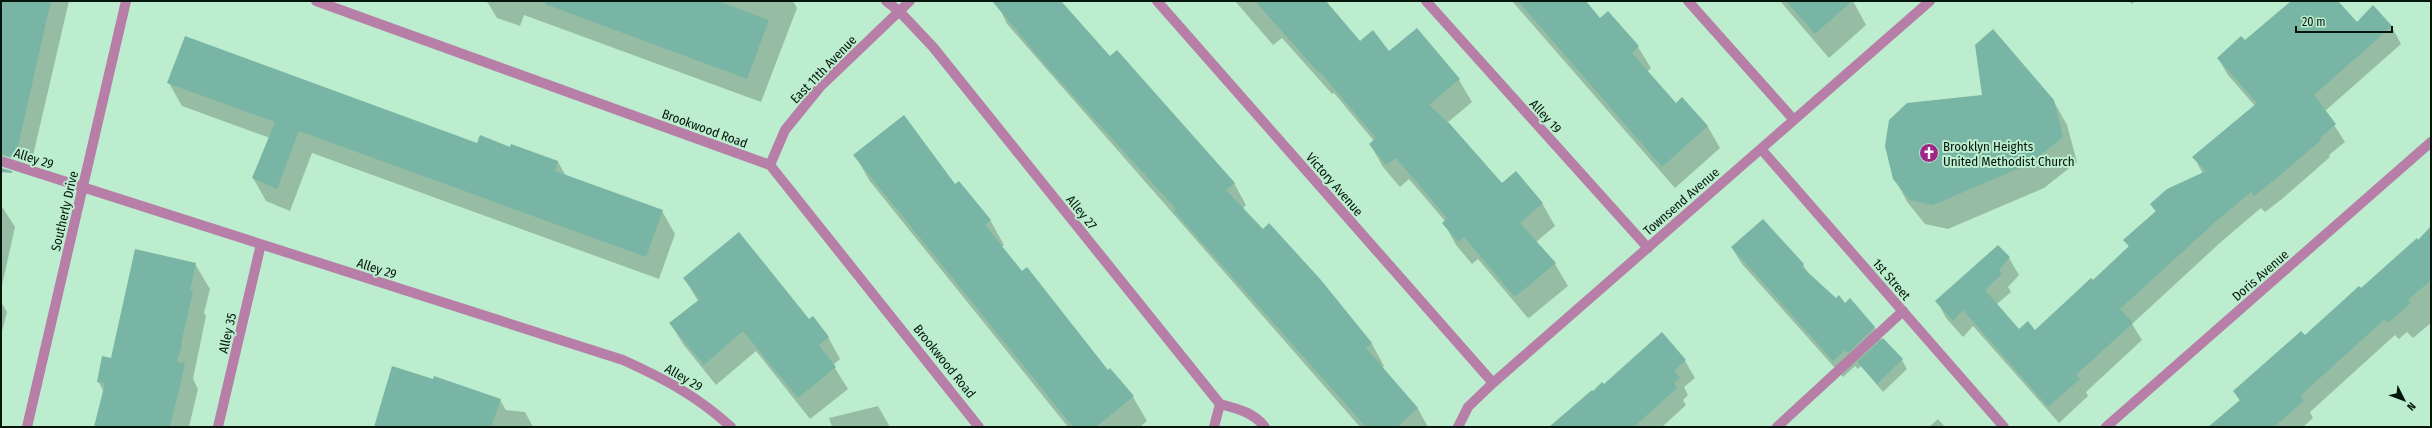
<svg xmlns="http://www.w3.org/2000/svg" width="2432" height="428" viewBox="0 0 2432 428" font-family="'Fira Sans Condensed',sans-serif">
  <style>
    .shadow { fill: #0003 }
    .building { fill: #79b5a5 }
    .lines { fill: none; stroke-linecap: round; stroke-linejoin: round }
    .service { stroke: #b77fa8; stroke-width: 10 }
    .minor { stroke: #b77fa8; stroke-width: 10 }
    .labels { text-anchor: middle; stroke-width: 4; stroke-linejoin: round; paint-order: stroke }
    .street-label { font-size: 13px; fill: #05170d; stroke: #bcedce }
    .poi-label { font-size: 13px; fill: #05170d; stroke: #bcedce; text-anchor: start }
  </style>
  <rect width="100%" height="100%" fill="#bcedce"/>
  <path class="shadow" d="M1,1H69L32,160L1,152Z
    M484,1H793L797,8L761,102L524,15L520,26L497,18L488,3Z
    M996,1H1059L1110,58L1234,183L1246,205L1242,209L1263,231L1306,264L1372,344L1384,366L1382,368L1418,409L1428,427H1360L1007,24Z
    M1235,1H1325L1360,42L1459,80L1472,102L1447,123L1502,184L1542,203L1555,226L1536,242L1555,264L1568,286L1529,318L1527,317L1478,259L1472,264L1456,245L1444,223L1445,221L1409,179L1400,187L1383,167L1370,144L1374,141L1334,93L1332,94L1282,38L1273,45Z
    M1512,1H1584L1600,19L1608,12L1638,47L1651,68L1647,72L1675,104L1682,98L1708,127L1720,148L1675,188Z
    M1780,1H1853L1866,25L1829,58Z
    M2129,1H2135L2132,4Z
    M2292,1H2337L2357,24L2373,6L2392,27L2401,44L2325,111L2345,142L2329,155L2330,157L2282,199L2265,212L2261,208L2222,241L2132,324L2142,340L2086,392L2088,396L2059,423L1973,326L1963,337L1946,318L1937,301L1998,246L2009,258L2019,275L2008,287L2011,292L1997,304L2019,330L2035,331L2093,282L2129,247L2125,240L2156,212L2151,205L2203,174L2194,157L2255,106L2228,75L2218,58L2245,42Z
    M169,83L478,144L511,148L558,162L566,176L662,211L675,234L659,279L312,153L290,211L266,201L253,178L270,138L182,106Z
    M2053,100L2067,125L2077,162L2044,188L1948,229L1925,224L1908,203L1894,178Z
    M855,155L955,186L990,220L1004,245L1001,247L1108,371L1110,369L1133,397L1147,421L1140,427H1068L869,180Z
    M1,205L15,227L1,290Z
    M2431,230V323L2413,338L2407,332L2399,339L2395,335L2310,412L2313,418L2303,427H2210L2240,401L2234,391L2305,337Z
    M1732,248L1803,265L1809,274L1836,299L1845,304L1850,300L1875,328L1882,340L1902,360L1907,369L1883,392L1861,366L1858,369L1855,366L1843,377L1742,264Z
    M195,264L210,289L204,313L206,316L193,379L198,389L189,427H95L104,392L98,381L112,359Z
    M684,278L809,321L828,337L840,359L833,365L848,389L810,419L756,351L716,385L683,344L670,323L698,301Z
    M1,302L7,312L1,335Z
    M1662,334L1685,361L1695,378L1684,387L1688,395L1683,400L1686,405L1662,427H1551L1604,385Z
    M435,377L500,400L506,410L525,412L533,427H375L434,381Z
    M878,406L890,427H832L829,418Z
    M1938,419L1945,427H1929Z"/>
  <path class="building" d="M1,1H51L15,159L1,155Z
    M545,1H718L769,20L747,79L545,4Z
    M992,1H1061L1110,56L1117,50L1235,183L1226,190L1263,229L1269,223L1321,280L1372,343L1366,348L1418,408L1397,427H1366L1174,211L1176,209L1048,68Z
    M1255,1H1326L1360,41L1373,30L1389,51L1417,28L1460,79L1429,105L1450,124L1502,183L1516,171L1543,203L1520,223L1556,263L1516,296L1513,295L1464,237L1458,242L1442,223L1447,218L1396,158L1386,165L1369,144L1376,138L1320,72L1319,73Z
    M1518,1H1586L1600,18L1608,11L1639,46L1632,53L1676,103L1682,97L1708,126L1662,167Z
    M1786,1H1852L1815,34Z
    M2291,1H2338L2357,22L2373,5L2392,26L2314,95L2336,124L2320,138L2321,140L2272,182L2254,196L2251,192L2213,224L2120,309L2133,323L2076,375L2080,379L2048,407L1963,310L1953,321L1935,301L1998,245L2010,257L1999,270L2002,274L1985,290L2019,329L2028,321L2035,330L2091,278L2093,280L2129,246L2123,240L2156,211L2150,204L2167,189L2206,171L2192,157L2257,103L2217,58L2241,36L2245,40Z
    M1993,29L2054,100L2063,137L2029,164L1933,205L1910,200L1893,179L1885,146L1889,120L1907,103L1982,95L1975,45Z
    M185,36L477,143L480,135L510,147L511,144L558,161L555,171L663,210L646,257L299,131L277,189L252,178L275,122L167,83Z
    M904,115L955,184L959,181L991,220L985,225L1022,271L1027,267L1108,370L1110,368L1134,396L1096,427H1073L853,155Z
    M1,168L12,171V173L1,172Z
    M1763,219L1804,264L1802,267L1836,298L1839,295L1845,303L1850,298L1875,327L1848,353L1845,350L1833,361L1731,247Z
    M2431,226V280L2408,300L2411,303L2388,323L2385,319L2300,396L2304,401L2274,427H2208L2240,400L2233,391L2301,331L2305,335L2359,286L2361,288L2417,238L2418,240Z
    M739,232L809,319L813,316L829,337L819,345L836,367L798,398L743,331L704,365L669,323L700,299L683,278Z
    M135,249L196,263L190,290L193,291L181,344L182,345L177,362L185,363L182,377L170,427H94L105,383L97,382L102,356L111,358Z
    M1662,332L1686,360L1674,371L1680,378L1674,383L1677,388L1634,427H1549L1592,390L1593,391L1602,382L1604,384Z
    M1883,338L1903,359L1877,384L1857,362Z
    M392,366L433,379L434,376L501,399L491,427H374Z"/>
  <g class="lines">
    <path class="service" d="M886,1L899,11L933,47L1220,404C1238,409 1253,412 1265,427
      M1426,1L1648,248
      M1,161L623,360C665,379 697,396 731,427
      M218,427L261,244
      M1214,427L1220,404
      M1777,427L1903,311"/>
    <path class="minor" d="M316,1L770,165L979,427
      M1157,1L1493,383
      M1688,1L1794,120
      M1761,149L2004,427
      M770,165L785,130L820,87L910,1
      M27,427L126,1
      M1458,427L1468,407L1493,383L1930,1
      M2106,427L2431,142"/>
  </g>
  <defs>
    <g id="church-disc" transform="scale(1)"><circle r="9.5" fill="#9c2986" stroke="#bcedce"/><path d="M-1.2-6h2.4v3.5h3.3v2.4h-3.3V6h-2.4V-.1h-3.3v-2.4h3.3Z" fill="#fff"/></g>
  </defs>
  <g fill-rule="evenodd">
    <use href="#church-disc" x="1929" y="153"/>
  </g>
  <g class="labels">
    <g class="street-label">
      <text transform="translate(823 69) rotate(-46)" y="5">East 11th Avenue</text>
      <text transform="translate(1546 116) rotate(48)" y="5">Alley 19</text>
      <text transform="translate(705 128) rotate(20)" y="5">Brookwood Road</text>
      <text transform="translate(34 158) rotate(18)" y="5">Alley 29</text>
      <text transform="translate(1335 184) rotate(49)" y="5">Victory Avenue</text>
      <text transform="translate(1681 201) rotate(-41)" y="5">Townsend Avenue</text>
      <text transform="translate(64 211) rotate(-77)" y="5">Southerly Drive</text>
      <text transform="translate(1082 212) rotate(51)" y="5">Alley 27</text>
      <text transform="translate(377 268) rotate(18)" y="5">Alley 29</text>
      <text transform="translate(2260 275) rotate(-41)" y="5">Doris Avenue</text>
      <text transform="translate(1892 279) rotate(49)" y="5">1st Street</text>
      <text transform="translate(227 333) rotate(-77)" y="5">Alley 35</text>
      <text transform="translate(945 361) rotate(51)" y="5">Brookwood Road</text>
      <text transform="translate(684 377) rotate(30)" y="5">Alley 29</text>
    </g>
    <g class="poi-label">
      <text x="1943" y="151">Brooklyn Heights<tspan x="1943" dy="15">United Methodist Church</tspan></text>
    </g>
  </g>
  <rect width="2432" height="428" fill="none" stroke="#05170d" stroke-width="4"/>
  <g transform="translate(2404 400) rotate(132)" stroke="#bcedce" stroke-width="3" paint-order="stroke">
  <path d="M0-3L7 15L0 10L-7 15Z" fill="#05170d"/>
  <text y="-6" font-size="11" font-weight="bold" text-anchor="middle" fill="#05170d">N</text>
  </g>
  <path d="M2296 26v6h96v-6" fill="none" stroke="#05170d" stroke-width="2"/>
  <text x="2302" y="26" font-size="12" fill="#05170d" stroke="#bcedce" stroke-width="3" paint-order="stroke">20 m</text>
</svg>
